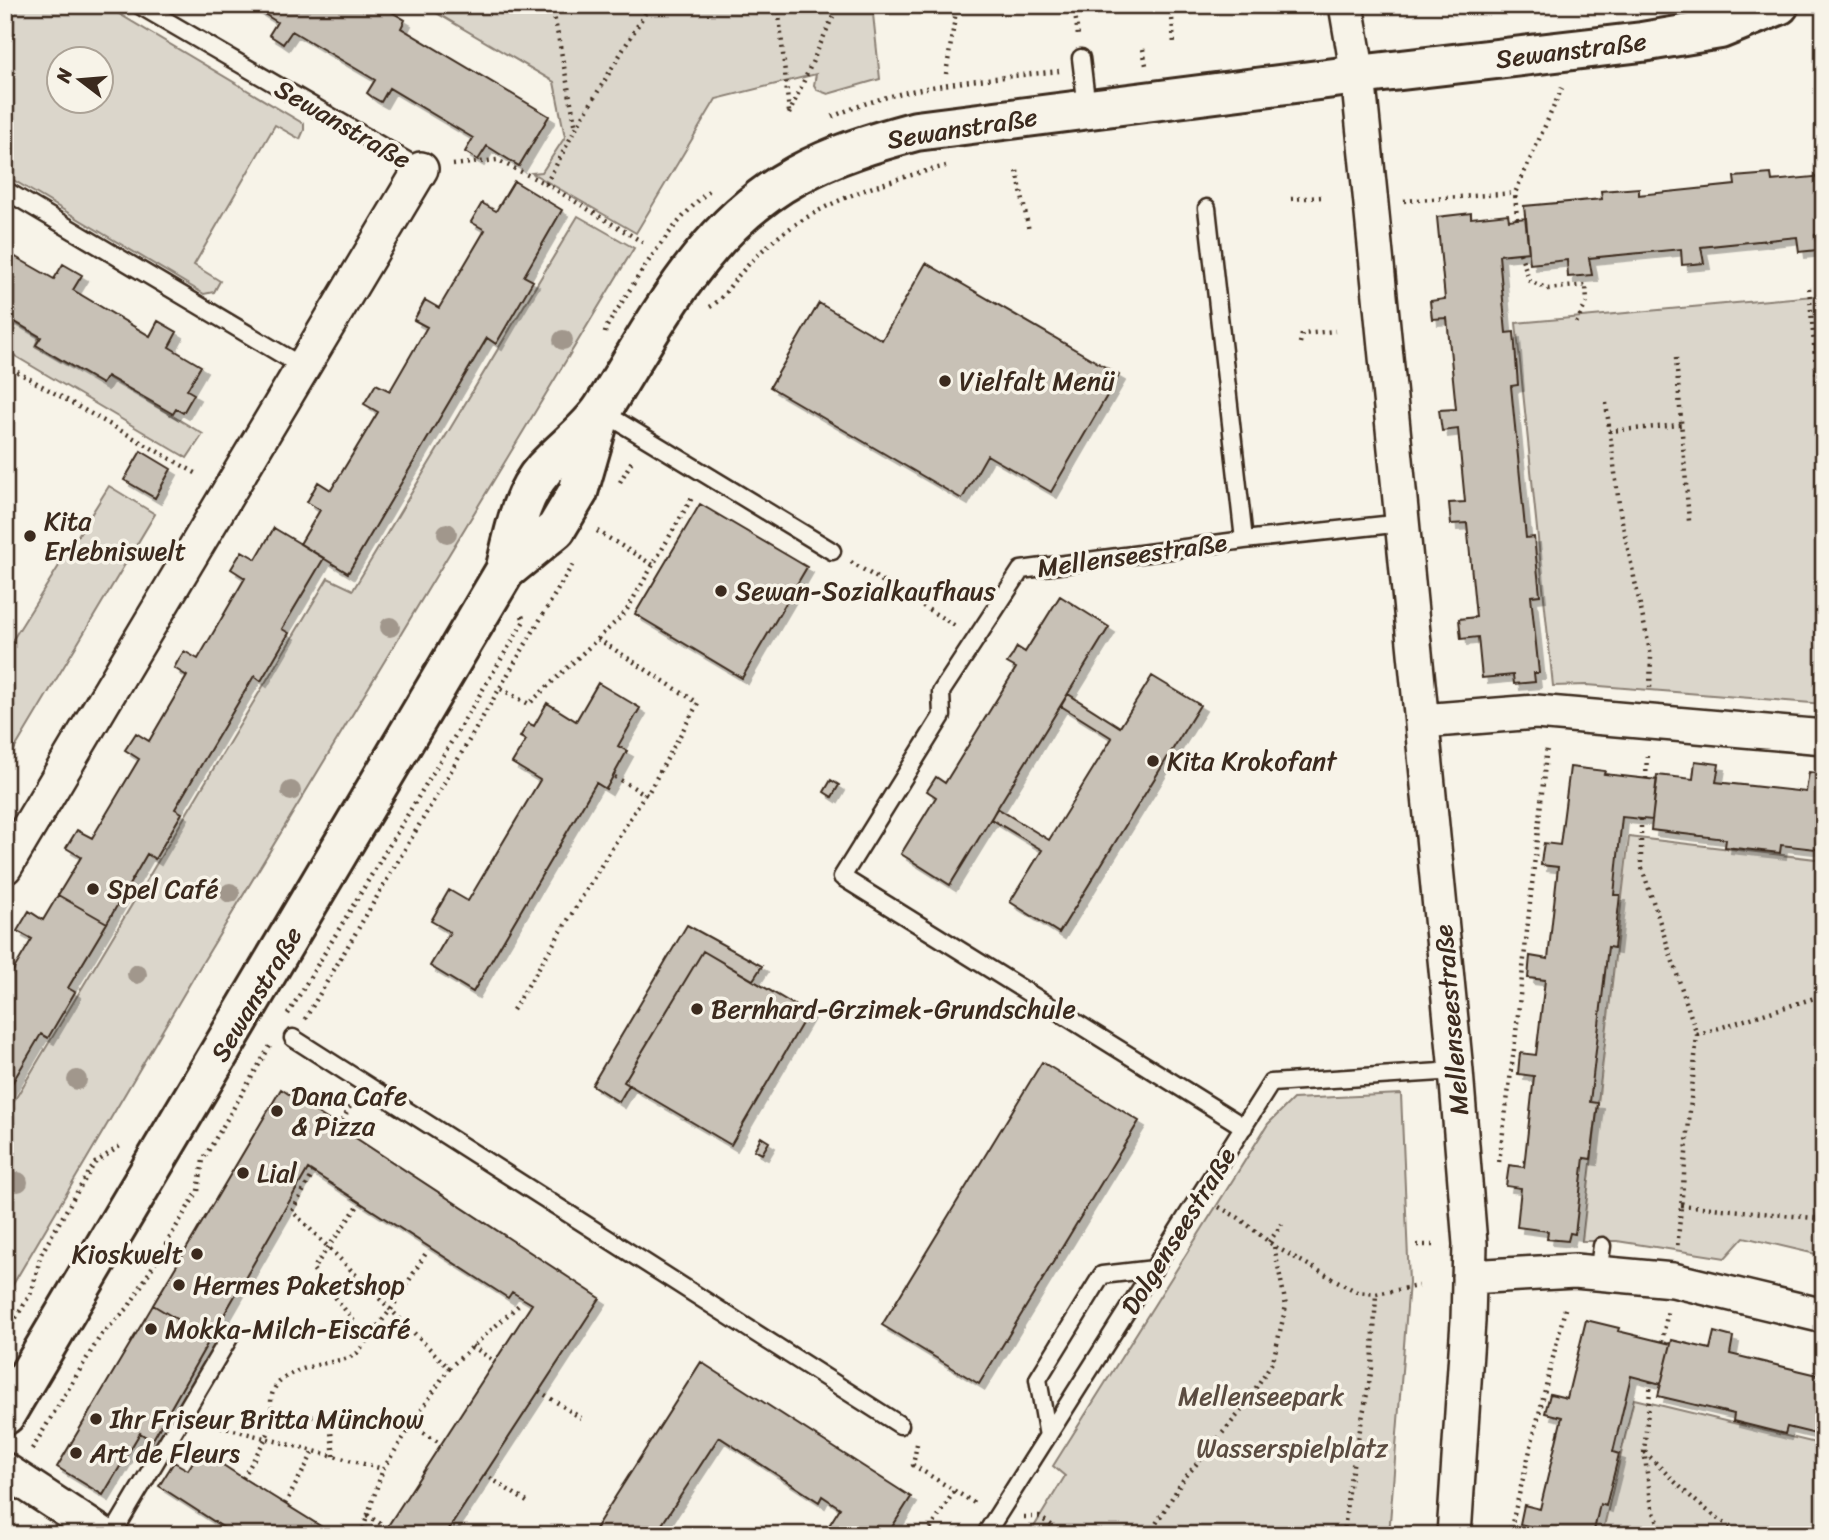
<svg xmlns="http://www.w3.org/2000/svg" width="1829" height="1540" viewBox="0 0 1829 1540" font-family="Sriracha,sans-serif">
  <style>
    .green { fill: #dbd6cb; stroke: #8b8074; stroke-width: 2; fill-rule: evenodd }
    .building { fill: #c8c1b6; stroke: #3b2a1e; stroke-width: 2; filter: url(#shadow) }
    .lines { fill: none; stroke-linecap: round; stroke-linejoin: round }
    .lane-casing { stroke: #3b2a1e; stroke-width: 21 }
    .street-casing { stroke: #3b2a1e; stroke-width: 38 }
    .secondary-casing { stroke: #3b2a1e; stroke-width: 44 }
    .path { stroke: #3b2a1e; stroke-width: 4.5; stroke-dasharray: 2 5; stroke-linecap: butt }
    .lane { stroke: #f7f3e8; stroke-width: 16 }
    .street { stroke: #f7f3e8; stroke-width: 33 }
    .secondary { stroke: #f7f3e8; stroke-width: 38 }
    .tree { fill: #a1978c }
    .poi-dot { fill: #3b2a1e; stroke: #f7f3e8; stroke-width: 2.5 }
    .labels { text-anchor: middle; stroke-width: 7; stroke-linejoin: round; paint-order: stroke }
    .street-label { font-size: 26px; fill: #3b2a1e; stroke: #f7f3e8 }
    .poi-label { font-size: 26px; fill: #3b2a1e; stroke: #f7f3e8; text-anchor: start }
    .park-label { font-size: 26px; fill: #5b4c41; stroke: #f7f3e8 }
  </style>
  <defs>
    <filter id="shadow"><feDropShadow dx="6" dy="6" stdDeviation="0" flood-color="#0004"/></filter>
  </defs>
  <rect width="100%" height="100%" fill="#f7f3e8"/>
  <filter id="ink" filterUnits="userSpaceOnUse"><feTurbulence type="fractalNoise" baseFrequency=".0143" numOctaves="2"/><feDisplacementMap in="SourceGraphic" scale="14" xChannelSelector="R" yChannelSelector="G"/><feConvolveMatrix kernelMatrix="1 2 1 2 8 2 1 2 1" color-interpolation-filters="sRGB"/></filter>
  <g filter="url(#ink)">
    <path class="green" d="M5,5H104L304,124V130L300,139L275,125L194,265L220,281L214,292L204,294L5,175ZM60,60H102V102H60Z
      M423,5H872L880,79L828,94L817,90L814,85L816,74L716,99L636,233L532,173L542,172L565,137L554,82Z
      M578,216L634,248L195,975L5,1298V1116L328,578L353,590Z
      M1824,295V704L1587,685L1553,686L1516,323Z
      M5,317L39,337L35,346L102,384L107,377L203,434L187,458L5,350Z
      M109,486L155,514L5,765V652Z
      M1629,837L1824,860V1256L1744,1237L1725,1258L1617,1241H1582Z
      M1401,1094L1409,1282L1389,1535H1029L1065,1476L1053,1466L1268,1124L1293,1099Z
      M1634,1399L1824,1445V1535H1602Z"/>
    <path class="building" d="M250,5H380L405,20L401,28L549,116L519,166L487,146L478,160L465,152L473,138L389,88L381,102L372,97L367,93L375,80L292,31L283,44L277,40L269,35L277,22Z
      M1771,174L1772,181L1824,176V234L1815,235L1817,250L1799,252L1797,237L1701,247L1704,263L1682,265L1681,249L1589,258L1592,275L1568,277L1567,260L1530,264L1524,206L1602,199L1601,191L1639,188V195L1735,185L1734,177Z
      M514,181L562,210L524,276L533,281L496,344L487,338L348,573L300,544L320,510L307,502L318,482L331,490L378,412L364,404L376,384L390,391L427,327L414,320L425,300L439,308L485,230L471,222L482,203L496,211Z
      M1471,213V218L1508,214L1509,220L1526,218L1529,252L1499,255L1506,333L1514,332L1518,385L1511,386L1526,538L1534,537L1540,595L1531,596L1539,673H1534L1535,682L1514,684L1513,675L1482,678L1478,637L1461,639L1459,619L1476,617L1467,523L1451,524L1449,503L1465,502L1458,429L1442,431L1439,410L1456,409L1447,318L1432,319L1430,301L1445,299L1437,217Z
      M5,251L54,279L63,264L82,275L73,290L150,336L158,321L177,332L169,347L201,366L187,390L194,394L183,413L176,409L173,414L107,376L102,384L36,345L41,337L5,316Z
      M926,263L1119,375L1051,492L987,455L962,499L770,387L819,303L882,340Z
      M141,451L171,469L155,498L124,480Z
      M700,504L807,567L742,678L635,614Z
      M274,528L324,558L282,629L289,633L261,681L254,676L175,809L182,813L155,859L147,854L107,923L58,895L81,857L66,848L77,830L92,838L139,759L125,750L136,733L149,741L187,676L174,668L179,659L184,651L198,659L245,578L231,569L237,559L242,551L256,559Z
      M1060,596L1109,627L950,885L901,854L936,797L927,791L936,777L945,783L1016,668L1007,663L1012,656L1017,647L1025,652Z
      M1152,676L1200,705L1059,933L1010,902L1042,850L991,819L997,808L1049,840L1112,738L1061,706L1068,694L1120,727Z
      M598,683L640,708L618,746L627,751L606,789L596,783L473,992L430,966L450,932L431,921L449,890L468,901L540,780L512,763L526,740L520,737L528,723L534,726L547,703L576,721Z
      M1695,761L1719,764L1716,782L1806,792L1809,772L1824,774V850L1781,845L1780,853L1725,847L1726,839L1651,830L1657,775L1693,779Z
      M1570,767L1605,771L1604,774L1657,780L1652,820L1622,817L1614,895H1620L1614,948L1608,947L1590,1102L1598,1103L1591,1159L1584,1158L1575,1234L1570,1233L1568,1241L1547,1239L1548,1231L1517,1227L1521,1188L1506,1186L1509,1165L1524,1167L1534,1076L1518,1074L1519,1063L1520,1053L1536,1055L1545,980L1528,978L1530,956L1548,959L1558,867L1541,865L1542,855L1544,843L1560,845Z
      M831,780L839,785L832,797L824,792Z
      M58,895L107,923L68,988L75,992L48,1038L41,1034L5,1095V984L32,939L17,931L29,911L43,920Z
      M687,925L762,966L753,980L703,951L624,1082L629,1085L619,1102L592,1085Z
      M703,951L808,1013L731,1145L624,1082Z
      M1042,1062L1139,1121L979,1384L882,1325Z
      M281,1089L600,1298L445,1535H382L532,1304L512,1292L508,1298L308,1169L210,1339L153,1305Z
      M761,1137L769,1142L762,1154L754,1150Z
      M153,1305L210,1339L152,1441L140,1433L103,1495L57,1467Z
      M1586,1320L1619,1328L1618,1331L1671,1344L1661,1384L1631,1376L1613,1452L1619,1454L1606,1506L1600,1504L1593,1535H1534L1535,1528L1520,1524L1524,1505L1540,1509L1562,1417L1545,1413L1550,1394L1567,1398Z
      M1714,1332L1733,1337L1730,1354L1822,1376L1824,1368V1436L1787,1427L1785,1434L1733,1421L1734,1414L1658,1396L1672,1340L1710,1349Z
      M701,1362L911,1497L887,1535H823L840,1508L822,1496L819,1502L719,1437L655,1535H591Z
      M200,1450L243,1478L335,1535H235L159,1486L174,1462L188,1470Z"/>
    <g class="lines">
      <g class="lane-casing">
        <path id="lane" d="M139,5L421,169
          M1081,58L1087,108
          M5,190L303,367
          M1207,208L1244,540
          M601,411L832,551
          M293,1038L900,1425
          M1244,1127L842,877L942,716L941,692L1021,570L1244,540L1403,523
          M1598,1273L1602,1246
          M1048,1436L1038,1379L1102,1275L1154,1269
          M112,1535L229,1338
          M985,1535L1271,1083L1456,1071"/>
      </g>
      <g class="street-casing">
        <path id="street" d="M1346,5L1358,75L1371,204L1456,1071L1470,1244L1468,1321L1454,1535
          M1422,721L1536,712L1824,737
          M5,867L421,169
          M1469,1277L1575,1271L1673,1280L1824,1316
          M5,1470L104,1535"/>
      </g>
      <g class="secondary-casing">
        <path id="secondary" d="M505,571L556,529L578,492L600,416
          M5,1415L505,571C514,536 519,497 544,469C563,448 588,431 603,408C657,322 704,225 797,175C835,154 875,142 916,131L1358,75L1642,42L1720,29L1779,5"/>
      </g>
      <path class="path" d="M552,5L576,128
        M778,5L789,112
        M1074,5L1078,36
        M1171,5L1174,44
        M1143,49L1146,65
        M946,74L957,5
        M789,114L838,5
        M832,117C903,84 982,80 1059,71
        M453,165L497,160L546,184L644,243
        M1017,171L1029,231
        M546,184L576,128L650,5
        M1291,199L1322,197
        M1404,201L1515,193
        M1517,219L1515,193L1562,88
        M1520,253L1530,281L1548,289L1586,285L1587,302L1575,325
        M1809,288L1824,457
        M710,307C722,300 730,285 739,275C747,266 756,256 765,248C816,202 881,182 946,166
        M605,333L606,328C637,278 666,228 711,189
        M1300,343L1302,334L1335,331
        M1814,348L1824,347
        M1676,358L1689,521
        M5,365L199,475
        M1606,403L1620,512L1651,656L1650,688
        M1609,431L1681,425
        M620,482L633,459
        M597,531L653,565
        M851,562L957,627
        M598,639L698,703L647,795L613,776
        M501,689L529,704L625,613L693,496
        M1646,779L1647,753
        M1641,819V865L1697,1035L1677,1250
        M513,1010L645,794
        M288,1014L524,621L521,613
        M305,1019L574,562
        M1697,1035L1824,995
        M339,1127L352,1103
        M1499,1162L1515,1042L1547,746
        M1681,1205L1824,1219
        M357,1207L313,1269L368,1339
        M1219,1207L1239,1218L1274,1246L1357,1292L1376,1294L1418,1286
        M1269,1242L1282,1224
        M1417,1245H1437
        M5,1336L32,1291L41,1254L74,1197L95,1163L120,1146
        M1662,1342L1668,1310
        M472,1346L495,1362
        M449,1368L521,1303
        M1651,1381L1644,1451L1652,1508L1664,1535
        M539,1391L581,1418
        M207,1423L383,1469L449,1368L292,1211L314,1172
        M412,1425L441,1444
        M917,1444L913,1465L976,1504
        M32,1449L101,1335L128,1308L188,1207L198,1191L203,1160L270,1046
        M1645,1452C1676,1483 1706,1516 1747,1535
        M334,1456L329,1416L274,1418C257,1369 318,1366 349,1358L357,1353L392,1308L426,1253
        M484,1474L527,1502
        M243,1478L266,1438L274,1418
        M285,1504L314,1451
        M367,1515L387,1528
        M1024,1517H1039L1067,1535
        M361,1535L383,1469
        M927,1535L954,1491
        M1149,1535L1183,1480L1241,1411L1273,1361L1286,1306L1274,1246
        M1344,1535L1348,1491L1372,1368L1376,1294
        M1509,1535L1566,1305"/>
      <use href="#lane" class="lane"/>
      <use href="#street" class="street"/>
      <use href="#secondary" class="secondary"/>
    </g>
    <g class="tree">
      <circle cx="563" cy="340" r="10"/>
      <circle cx="447" cy="533" r="10"/>
      <circle cx="390" cy="627" r="10"/>
      <circle cx="291" cy="791" r="10"/>
      <circle cx="230" cy="893" r="10"/>
      <circle cx="137" cy="974" r="10"/>
      <circle cx="77" cy="1080" r="10"/>
      <circle cx="18" cy="1182" r="10"/>
    </g>
  </g>
  <g class="poi-dot">
    <circle cx="945" cy="381" r="7"/>
    <circle cx="30" cy="536" r="7"/>
    <circle cx="721" cy="591" r="7"/>
    <circle cx="1153" cy="761" r="7"/>
    <circle cx="93" cy="889" r="7"/>
    <circle cx="697" cy="1009" r="7"/>
    <circle cx="277" cy="1111" r="7"/>
    <circle cx="243" cy="1173" r="7"/>
    <circle cx="197" cy="1254" r="7"/>
    <circle cx="179" cy="1285" r="7"/>
    <circle cx="151" cy="1329" r="7"/>
    <circle cx="96" cy="1419" r="7"/>
    <circle cx="76" cy="1453" r="7"/>
  </g>
  <g class="labels">
    <g class="street-label">
      <text transform="translate(1571 50) rotate(-7)" y="9">Sewanstraße</text>
      <text transform="translate(343 124) rotate(30)" y="9">Sewanstraße</text>
      <text transform="translate(962 128) rotate(-9)" y="9">Sewanstraße</text>
      <text transform="translate(1132 555) rotate(-8)" y="9">Mellenseestraße</text>
      <text transform="translate(256 994) rotate(-59)" y="9">Sewanstraße</text>
      <text transform="translate(1451 1020) rotate(-95)" y="9">Mellenseestraße</text>
      <text transform="translate(1178 1231) rotate(-58)" y="9">Dolgenseestraße</text>
    </g>
    <g class="poi-label">
      <text x="959" y="390">Vielfalt Menü</text>
      <text x="44" y="530">Kita<tspan x="44" dy="30">Erlebniswelt</tspan></text>
      <text x="735" y="600">Sewan-Sozialkaufhaus</text>
      <text x="1167" y="770">Kita Krokofant</text>
      <text x="107" y="898">Spel Café</text>
      <text x="711" y="1018">Bernhard-Grzimek-Grundschule</text>
      <text x="291" y="1105">Dana Cafe<tspan x="291" dy="30">&amp; Pizza</tspan></text>
      <text x="257" y="1182">Lial</text>
      <text x="183" y="1263" text-anchor="end">Kioskwelt</text>
      <text x="193" y="1294">Hermes Paketshop</text>
      <text x="165" y="1338">Mokka-Milch-Eiscafé</text>
      <text x="110" y="1428">Ihr Friseur Britta Münchow</text>
      <text x="90" y="1462">Art de Fleurs</text>
    </g>
    <g class="park-label">
      <text x="1261" y="1405">Mellenseepark</text>
      <text x="1292" y="1457">Wasserspielplatz</text>
    </g>
  </g>
  <rect width="1829" height="1540" fill="none" stroke="#f7f3e8" stroke-width="28"/>
  <rect x="14" y="14" width="1801" height="1512" fill="none" stroke="#3b2a1e" stroke-width="2.5" filter="url(#ink)"/>
  <g transform="translate(80 80) rotate(286)"><circle r="33" fill="#f7f3e8" stroke="#aca397" stroke-width="2"/>
  <path d="M0-5L12 26L0 18L-12 26Z" fill="#3b2a1e"/>
  <text y="-10" font-size="19" font-weight="bold" text-anchor="middle" fill="#3b2a1e">N</text>
  </g>
</svg>
